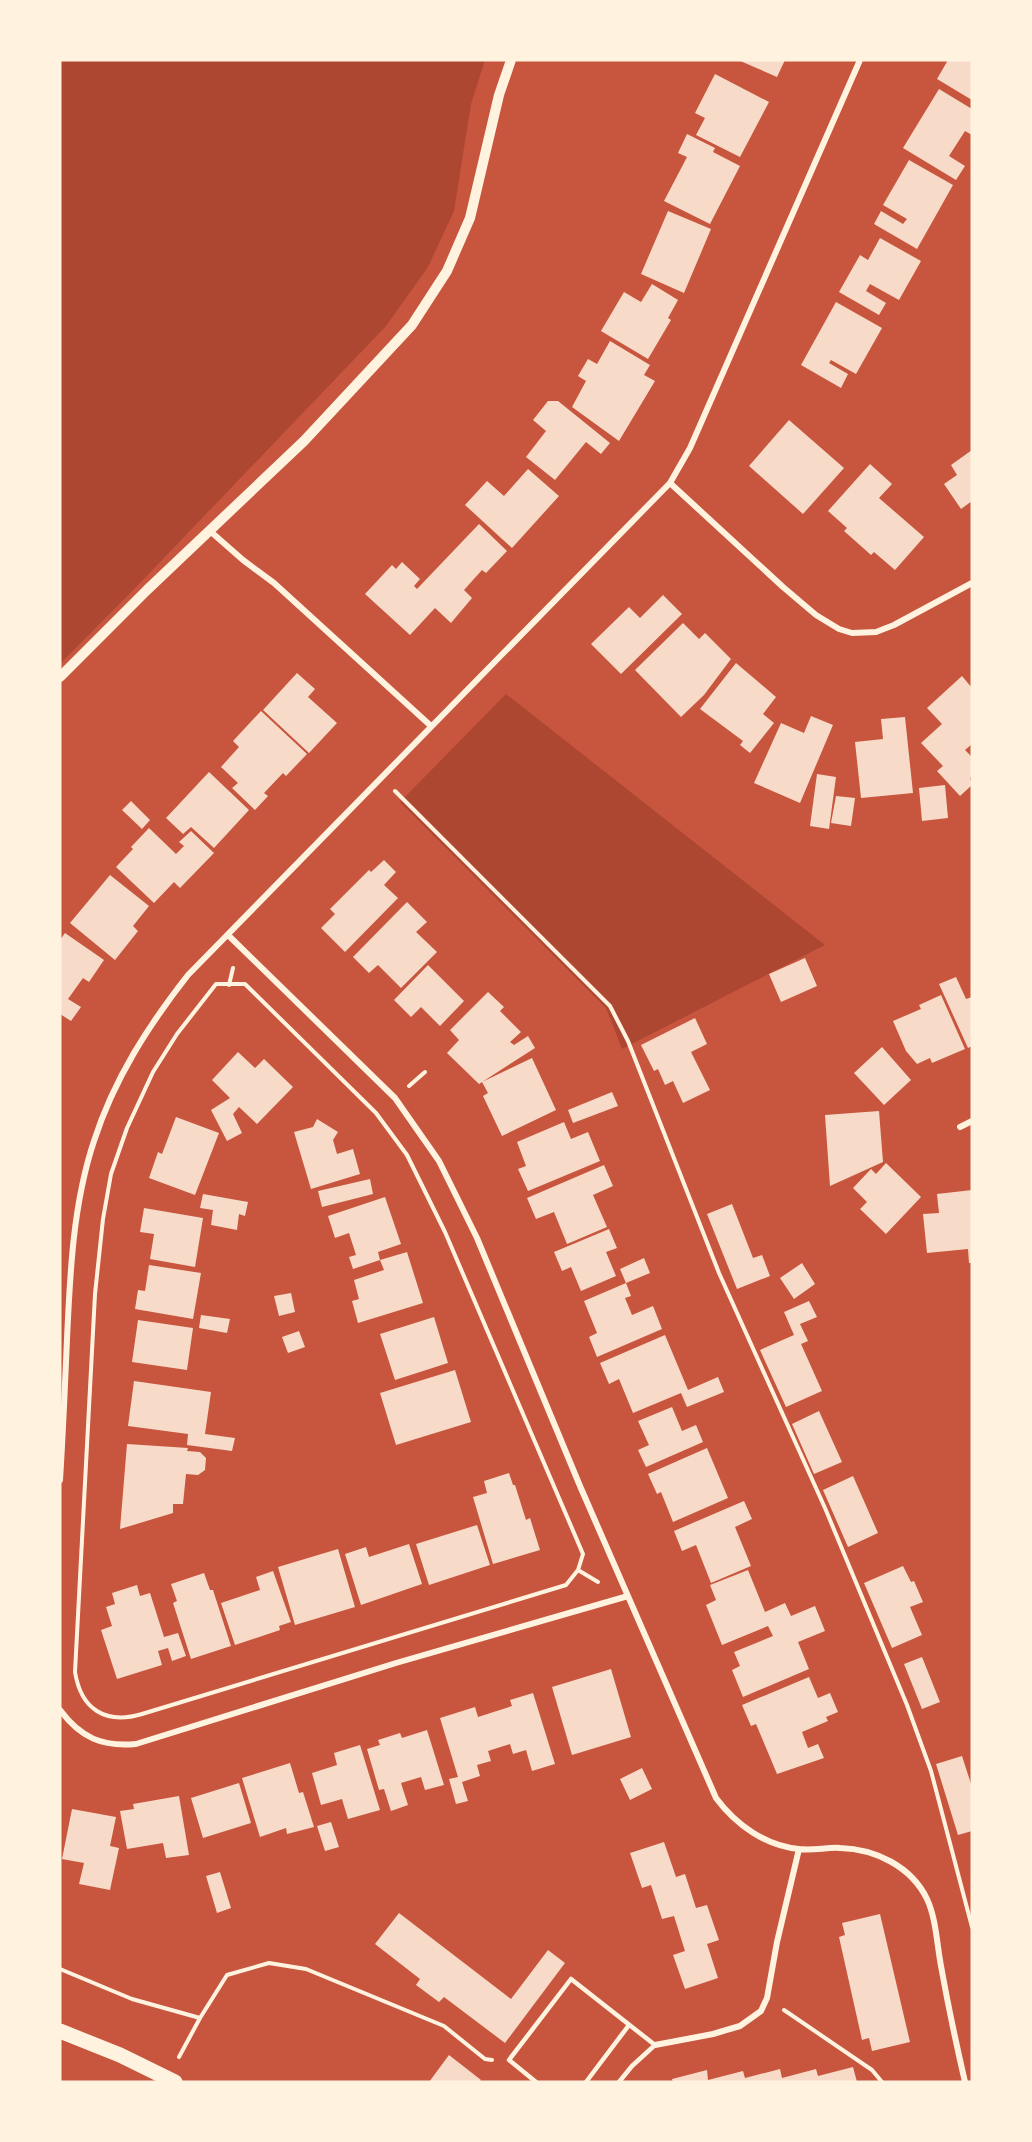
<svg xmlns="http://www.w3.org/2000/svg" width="1032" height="2142" viewBox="0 0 1032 2142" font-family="Jost,sans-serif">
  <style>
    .green { fill: #ae4732 }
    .building { fill: #f7dbc8 }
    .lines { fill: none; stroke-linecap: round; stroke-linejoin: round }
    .path { stroke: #fff3e0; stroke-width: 4 }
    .service { stroke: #fff3e0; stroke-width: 4.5 }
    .minor { stroke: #fff3e0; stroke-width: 6 }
    .tertiary { stroke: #fff3e0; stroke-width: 10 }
    .primary { stroke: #fff3e0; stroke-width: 15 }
  </style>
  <rect width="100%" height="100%" fill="#c8553d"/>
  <path class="green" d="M60,60H485L471,104L454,211L428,267L386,326L139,584L60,664Z
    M506,694L825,945L622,1049L606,1008L400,802Z"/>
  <path class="building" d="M738,60H785L777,77Z
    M948,60H972V100L937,79Z
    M715,74L769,102L740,157L696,135L705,118L695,113Z
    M939,89L972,109V135L965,131L949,156L965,166L956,180L903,148Z
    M687,134L715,148L713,152L740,166L710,224L664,201L687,157L678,153Z
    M909,160L953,185L917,249L874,224L881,211L903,224L907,219L883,205Z
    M668,211L711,229L684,293L641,274Z
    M880,238L921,261L899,300L870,284L866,291L886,303L879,315L839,292L860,255L868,260Z
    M652,284L678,300L668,318L671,320L648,359L601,331L624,292L641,302Z
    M836,302L882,328L856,374L831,360L829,363L848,374L841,388L801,365Z
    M610,341L650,365L644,375L655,381L619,441L572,407L586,381L578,376L588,359L597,364Z
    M548,401H558L610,443L601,454L586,442L555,480L526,457L546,431L533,420Z
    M789,420L844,468L803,514L749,466Z
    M972,450V501L961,509L944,484L957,475L951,465Z
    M870,464L892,484L879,498L924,537L895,570L874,552L871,555L844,531L847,528L828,511Z
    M528,469L559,496L512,548L465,505L487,481L504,496Z
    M479,524L507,551L486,573L482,570L464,590L472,598L451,623L435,608L410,635L365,594L392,565L396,569L402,562L420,579L414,586L417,589Z
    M663,595L682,614L621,674L591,644L629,607L640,618Z
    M683,623L699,639L705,633L731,659L704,695L681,717L635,670Z
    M736,663L776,697L763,714L774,723L750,753L740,745L743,741L700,709Z
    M297,673L315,689L308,697L337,723L309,753L263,710Z
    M962,676L972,688V744L965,750L972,757V776L970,778L972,785L960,796L937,771L943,766L921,743L942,724L927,708Z
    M261,711L307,754L286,776L283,773L264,793L268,796L255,810L232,788L238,783L221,767L239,747L233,741Z
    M811,716L833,725L800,803L754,783L781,723L804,733Z
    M905,717L913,793L861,798L855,742L883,739L881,719Z
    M209,772L249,810L214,848L191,827L183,834L166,818Z
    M817,774L836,777L829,829L810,826Z
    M945,785L948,818L922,821L919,788Z
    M836,796L855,798L851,826L831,823Z
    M131,801L150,820L142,829L122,810Z
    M149,828L176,854L184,846L179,842L191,831L214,853L180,888L174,882L154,903L116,867L133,849L131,847Z
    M384,860L396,872L384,885L398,898L345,952L321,928L335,914L330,909L369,870L371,872Z
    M110,875L149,906L133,926L138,931L115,960L70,923Z
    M407,902L427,922L416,932L437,952L401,988L378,965L369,973L353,957Z
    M65,933L104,960L89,982L83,978L68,999L81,1007L71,1021L60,1014V940Z
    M805,958L817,986L781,1002L769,974Z
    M428,965L464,1001L440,1026L421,1007L411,1017L394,1000Z
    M956,977L966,999L972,997V1046L968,1048L939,984Z
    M488,992L504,1007L500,1011L521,1032L510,1042L514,1045L528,1036L535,1048L479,1084L447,1053L459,1040L450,1030Z
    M941,995L965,1049L932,1063L930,1058L917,1064L906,1051L893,1021L921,1009L919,1005Z
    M695,1018L707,1044L691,1052L710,1090L683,1103L673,1081L665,1085L658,1069L654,1071L641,1045Z
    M882,1047L911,1080L884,1105L854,1073Z
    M238,1052L255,1068L264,1059L293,1087L257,1124L239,1107L233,1114L242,1133L227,1141L211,1110L230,1098L212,1080Z
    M532,1058L556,1110L502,1136L483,1096L488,1093L482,1082Z
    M612,1092L618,1106L573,1123L568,1110Z
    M879,1111L883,1162L830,1186L825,1115Z
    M176,1117L219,1133L195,1195L149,1178L158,1152L162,1154Z
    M317,1119L338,1132L333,1140L337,1154L353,1149L360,1174L311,1189L294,1132L313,1127Z
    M564,1122L571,1139L588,1132L600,1161L528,1191L518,1169L526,1166L517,1142Z
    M886,1163L921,1197L886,1234L860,1209L867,1202L853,1188L871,1169L876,1174Z
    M604,1165L613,1186L593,1195L607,1227L567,1244L554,1212L536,1219L527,1198Z
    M370,1179L373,1194L322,1207L318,1191Z
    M972,1190V1263H969L968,1249L927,1253L923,1214L939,1213L937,1194Z
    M203,1194L248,1202L245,1216L239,1214L237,1230L211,1225L213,1210L200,1208Z
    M385,1197L401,1244L378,1252L380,1260L353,1269L349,1257L356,1255L349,1233L335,1238L328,1216Z
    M732,1204L753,1258L762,1255L770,1276L737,1289L707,1214Z
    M144,1208L203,1218L195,1267L150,1259L154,1234L140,1232Z
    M609,1229L617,1248L606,1252L616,1276L581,1291L571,1267L562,1271L554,1252Z
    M407,1252L423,1303L358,1323L352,1301L359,1299L354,1280L384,1270L380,1260Z
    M644,1258L650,1273L626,1283L620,1269Z
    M802,1263L815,1284L794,1299L780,1278Z
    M149,1265L201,1273L193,1319L135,1309L138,1290L145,1291Z
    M626,1283L631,1296L625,1298L632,1315L653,1306L662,1329L597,1357L589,1337L597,1333L584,1301Z
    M291,1293L295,1312L279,1316L274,1296Z
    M809,1301L817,1317L800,1324L808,1341L801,1344L822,1391L786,1407L760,1350L794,1335L784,1312Z
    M201,1315L230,1319L227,1333L199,1328Z
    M434,1317L448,1363L395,1380L380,1334Z
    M138,1320L193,1328L187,1370L132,1362Z
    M299,1331L305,1347L288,1353L282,1337Z
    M665,1335L688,1390L718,1377L724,1392L687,1407L681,1393L633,1413L619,1379L609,1384L600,1363Z
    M455,1370L471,1422L396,1445L380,1393Z
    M134,1381L211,1392L205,1434L235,1438L232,1451L187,1445L188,1434L128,1426Z
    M672,1407L682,1431L696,1425L703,1442L646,1467L638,1450L649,1445L638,1421Z
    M819,1411L842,1462L814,1474L792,1424Z
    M127,1444L188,1448L187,1451L200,1452L206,1458L205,1470L198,1475L186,1474L183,1504H173V1513L120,1529Z
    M707,1448L728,1498L673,1522L661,1492L657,1494L648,1474Z
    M509,1473L513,1485H515L526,1520L530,1518L540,1550L493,1564L473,1497L487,1493L484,1481Z
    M853,1476L878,1533L848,1547L823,1490Z
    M744,1501L752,1519L735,1527L751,1566L711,1583L696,1545L682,1551L674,1531Z
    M477,1525L490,1565L429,1585L416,1544Z
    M409,1544L422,1584L361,1605L345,1554L366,1547L369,1557Z
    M338,1549L355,1607L295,1625L278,1567Z
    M903,1566L911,1582L914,1581L923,1602L910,1607L922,1635L892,1648L864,1583Z
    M748,1570L765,1612L785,1603L791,1616L815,1606L825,1631L798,1642L809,1669L743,1697L732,1670L740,1666L734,1652L773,1636L768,1626L722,1645L706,1605L716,1600L710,1585Z
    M273,1571L291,1622L279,1626L280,1630L235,1645L221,1603L260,1590L256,1577Z
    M204,1573L210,1590H213L231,1646L191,1659L173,1603L177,1601L171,1584Z
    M137,1585L140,1596L150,1593L164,1637L178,1633L186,1656L172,1661L168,1648L158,1651L162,1665L117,1679L101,1630L112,1626L106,1607L115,1604L112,1593Z
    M922,1657L940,1702L922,1709L904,1664Z
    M611,1669L631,1737L572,1755L552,1687Z
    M809,1677L818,1698L830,1693L838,1712L826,1717L828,1721L802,1732L808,1748L818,1744L824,1758L777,1774L756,1724L751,1726L742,1705Z
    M533,1693L555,1764L532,1771L526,1750L513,1754L510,1744L488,1751L491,1761L477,1765L480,1776L462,1782L468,1801L456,1804L449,1779L458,1777L440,1718L475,1707L478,1717L512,1706L510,1700Z
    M427,1730L444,1785L425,1790L421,1777L401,1783L408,1805L391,1811L384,1789L379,1790L367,1749L380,1745L378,1740L400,1733L402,1738Z
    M360,1745L380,1810L348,1819L342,1799L321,1805L312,1773L337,1765L334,1753Z
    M962,1756L972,1787V1831L958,1835L936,1764Z
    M290,1763L299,1793L303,1792L314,1827L287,1834L286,1828L260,1837L242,1778Z
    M642,1768L652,1789L630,1800L620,1779Z
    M239,1783L251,1823L203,1838L191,1798Z
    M179,1796L189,1855L166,1858L163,1843L127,1849L120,1811L134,1809L133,1804Z
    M72,1809L116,1817L110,1846L119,1848L110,1890L79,1884L84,1863L62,1859Z
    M331,1822L339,1847L325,1851L317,1826Z
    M664,1842L676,1877L685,1874L696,1908L707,1905L719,1940L707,1944L718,1978L685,1989L673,1955L685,1951L674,1916L662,1919L651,1885L642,1888L630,1853Z
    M220,1872L231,1908L217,1913L206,1876Z
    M399,1913L511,1999L548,1950L565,1963L505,2043L444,1997L439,2002L416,1985L420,1979L375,1944Z
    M880,1914L910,2042L872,2051L869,2038L862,2040L839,1937L845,1935L842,1923Z
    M449,2055L481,2080L479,2082H429Z
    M853,2067L857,2082H673L672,2079L707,2070L708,2080L743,2071L745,2078L780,2069L782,2078L816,2069L818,2076Z"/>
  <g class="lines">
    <path class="path" d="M395,791L610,1006L628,1041L719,1273L825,1508L907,1705L931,1771L972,1927
      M216,984H245L376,1113L407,1155L445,1232L583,1554L578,1570L566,1585L142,1714C105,1725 81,1709 75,1672L95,1294L103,1219L111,1174L127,1128L153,1072L177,1034Z
      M229,985L233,968
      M409,1086L425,1072
      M578,1570L598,1582
      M60,1969L132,1999L200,2018
      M784,2010L872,2070L882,2082
      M179,2057L200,2018L227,1975L269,1963L306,1969L444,2026L485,2059L492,2060"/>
    <path class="service" d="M536,2082L509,2060L571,1979L655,2045L632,2066L619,2082
      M586,2082L629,2025"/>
    <path class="minor" d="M670,483L783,587L816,615L839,629L852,633L876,632L894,625L972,583
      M210,531L243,560L274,583L431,726
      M228,935L395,1098L439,1161L477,1238L580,1486L716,1798C736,1825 766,1846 799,1849C813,1851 827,1847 840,1848C875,1849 911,1866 927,1899C936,1918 937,1945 941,1966C948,2005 956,2043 965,2082
      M960,1127L972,1121
      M60,1480C63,1433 65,1386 67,1339C70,1273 73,1204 94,1141C114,1079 148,1026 188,975L670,483L690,448L860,60
      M60,1710C81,1738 102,1747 136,1744L396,1663L628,1596
      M655,2045L713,2034L740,2026L761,2011L767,1998L777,1942L799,1849"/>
    <path class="tertiary" d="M60,677L147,590L304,441L412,325L447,271L470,218L499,95L511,60"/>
    <path class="primary" d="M60,2031L120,2055L175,2082"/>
  </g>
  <rect width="1032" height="2142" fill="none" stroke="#fff3e0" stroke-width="123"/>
</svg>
